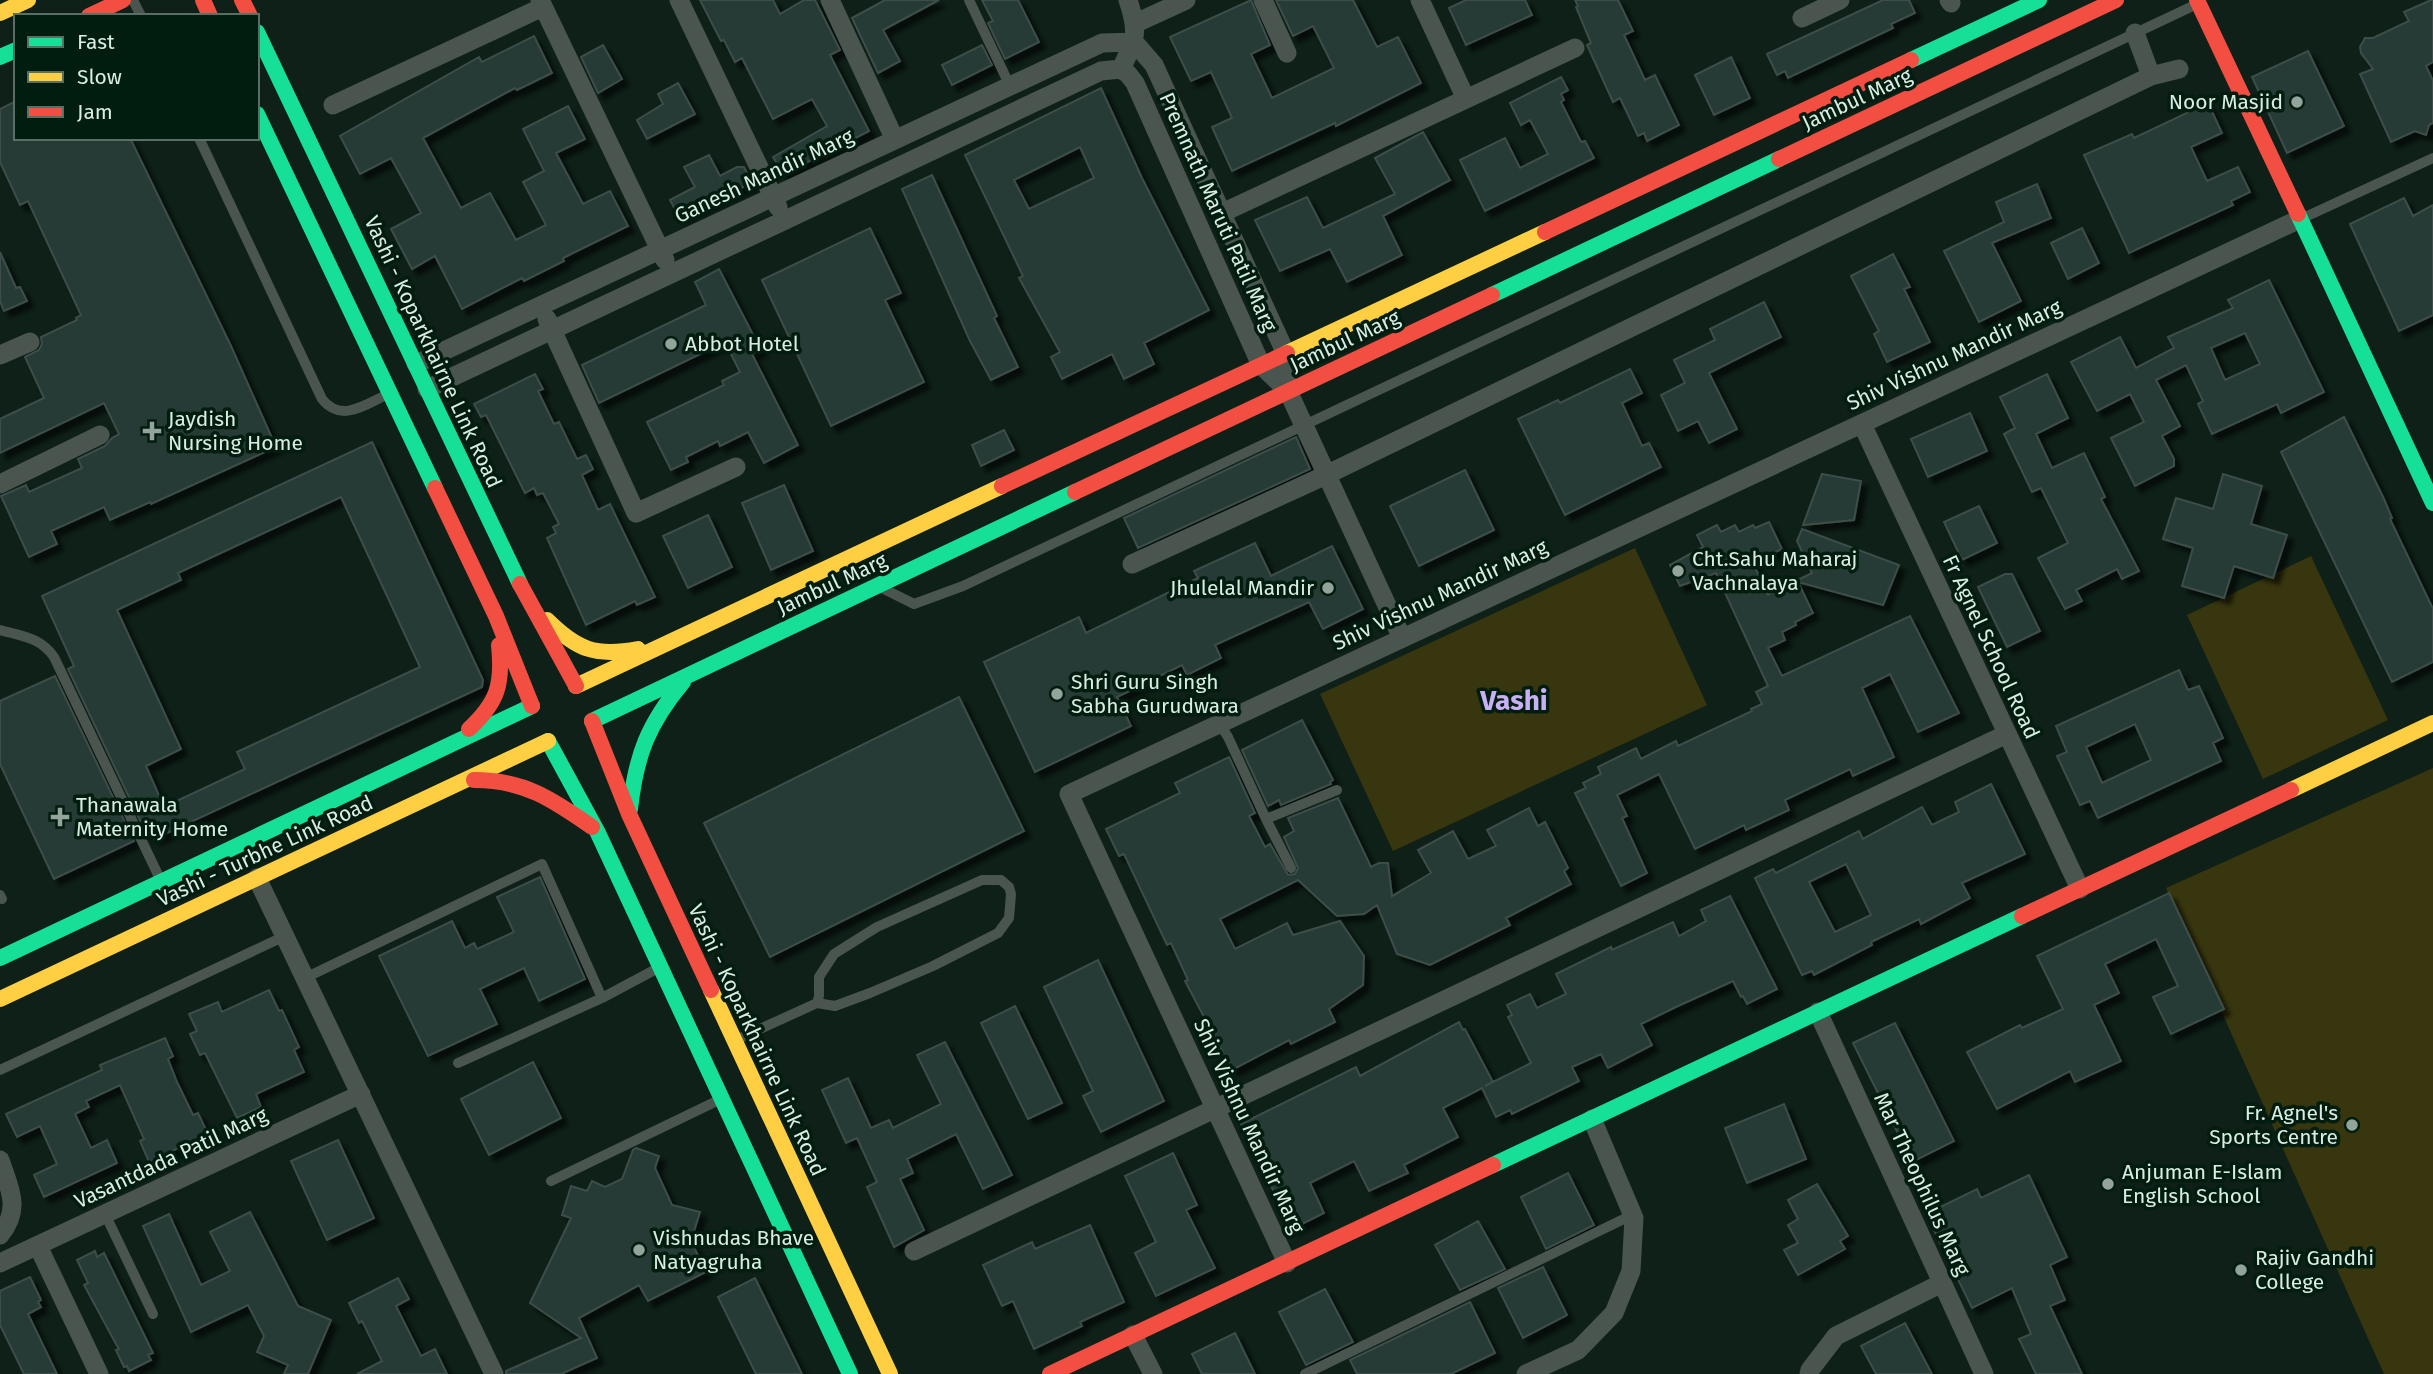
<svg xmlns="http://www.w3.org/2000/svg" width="2433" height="1374" viewBox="0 0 2433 1374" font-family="'Fira Sans',sans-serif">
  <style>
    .green { fill: #38360e }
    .building { fill: #263b35; stroke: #3d4d48; stroke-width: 2; fill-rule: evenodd; filter: url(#shadow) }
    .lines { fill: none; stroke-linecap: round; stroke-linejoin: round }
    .lane { stroke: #49554e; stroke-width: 10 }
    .street { stroke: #49554e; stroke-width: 19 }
    .fast { stroke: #16e098; stroke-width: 16 }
    .slow { stroke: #ffcf43; stroke-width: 16 }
    .jam { stroke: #f24e42; stroke-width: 16 }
    .poi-dot { fill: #93a59b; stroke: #001d10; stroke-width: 2.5 }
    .labels { text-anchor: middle; stroke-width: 7; stroke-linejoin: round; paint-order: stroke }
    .street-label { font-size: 21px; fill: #dbede2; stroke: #001d10 }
    .poi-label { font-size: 21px; fill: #dbede2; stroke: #001d10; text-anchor: start }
    .district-label { font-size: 28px; font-weight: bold; fill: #c9aff4; stroke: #001d10 }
  </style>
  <defs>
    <filter id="shadow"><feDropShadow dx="6" dy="6" stdDeviation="2" flood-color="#0009"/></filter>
  </defs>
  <rect width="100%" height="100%" fill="#0e2018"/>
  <path class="green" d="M1635,548L1707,705L1393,851L1320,694Z
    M2311,556L2388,720L2263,779L2187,615Z
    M2433,768V1374H2384L2166,888Z"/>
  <path class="building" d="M700,0H773L780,14L804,0H815L840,50L830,55L869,131L838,147L837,145L784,176L773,157L827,126L812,99L773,119L742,58L735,62L724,40L721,41Z
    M885,0H939L883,30L900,61L878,73L852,18Z
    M982,0H1018L1039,42L1005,59L988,23L993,21Z
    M1251,0L1270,45L1251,54L1272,98L1334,68L1313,26L1293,36L1276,0H1353L1377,47L1398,37L1421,83L1336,126L1335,123L1232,171L1212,127L1232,118L1211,72L1191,81L1170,37Z
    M1466,0H1525L1532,15L1466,45L1449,8Z
    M1575,0H1618L1633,31L1624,35L1645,80L1655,75L1679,125L1647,141L1644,133L1638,136L1620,98L1613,102L1587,45L1591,43L1576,7L1578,6Z
    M1883,0H1909L1915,13L1891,24L1893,28L1788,78L1785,71L1777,75L1767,54Z
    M2431,0H2433V62L2426,66L2433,81V123L2429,125L2426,135L2415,131L2391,142L2360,74L2373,69L2361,53L2360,47L2365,38H2373L2409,21L2404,12Z
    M534,36L552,73L517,90L515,88L423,138L461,208L490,193L516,240L546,225L523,182L544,171L523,129L568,106L585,139L556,153L583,204L610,191L628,226L563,258L564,261L524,281L522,278L462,309L435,256L412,269L391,229L421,213L391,158L360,174L340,136L479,57L482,62Z
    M603,45L622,79L598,93L581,57Z
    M982,45L992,65L952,85L942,65Z
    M2308,51L2344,126L2287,153L2252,77Z
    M1731,57L1750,98L1714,115L1695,75Z
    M1561,77L1568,90L1561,94L1564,100L1561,102L1581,142L1585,141L1594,158L1485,211L1460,160L1505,138L1520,168L1548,154L1530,120L1521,125L1510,103Z
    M678,83L695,114L647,139L637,120L663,104L658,94Z
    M1101,88L1142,178L1209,310L1144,343L1154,364L1124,379L1112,354L1062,379L1051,357L1060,352L1019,278L1023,276L965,155ZM1080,147L1094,178L1029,209L1014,180Z
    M16,101V138H130L231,346L276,447L151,504L150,502L110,520L104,507L51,531L57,544L29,557L1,496L26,485L29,492L82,468L78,459L105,446L112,438L119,434L104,403L0,453V419L44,398L25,357L39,350L42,344L41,337L77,320L76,318L81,315L28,201L20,205L0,162V109Z
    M2208,103L2222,133L2191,147L2207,181L2238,167L2250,192L2231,201L2233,205L2129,253L2084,155L2132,134L2134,138Z
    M1423,132L1450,180L1383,216L1402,255L1347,282L1330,249L1280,271L1255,220L1307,197L1323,228L1395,194L1375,158Z
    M709,155L720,176L737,167H744L752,183L679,217L670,200L695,187L684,167Z
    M932,175L997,316L994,318L1018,367L991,380L970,341L902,189Z
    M2037,184L2051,218L1992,243L2021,301L1979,322L1944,251L2004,222L1996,202Z
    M2404,198L2413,216L2433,205V315L2399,331L2350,224Z
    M870,228L901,293L885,300L924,382L831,426L762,280Z
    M2082,228L2099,263L2068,279L2051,243Z
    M0,252L16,288L20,287L27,301L4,311L0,301Z
    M1893,254L1910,287L1904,289L1930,342L1887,362L1874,334L1879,331L1851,276Z
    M719,269L761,350L752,354L798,445L764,463L748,432L720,446L718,441L686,457L688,462L671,470L647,422L724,385L722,381L740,372L725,342L599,403L582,365L706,305L695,282Z
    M2269,280L2324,392L2281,413L2277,404L2212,434L2198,404L2203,401L2186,365L2156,380L2180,426L2162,436L2174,459V466L2135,486L2111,438L2144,422L2130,394L2097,411L2071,362L2120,337L2136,368L2174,348L2168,337L2233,308L2228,300ZM2245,333L2260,364L2225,380L2211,348Z
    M1764,302L1781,337L1709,373L1737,429L1709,443L1698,421L1678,431L1661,395L1685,383L1674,360L1715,340L1710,329Z
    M1630,369L1642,393L1622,403L1642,446L1649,443L1661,467L1565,515L1518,419L1558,400L1560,403Z
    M535,374L543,389L538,391L554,424L559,422L577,459L586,455L593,469L582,475L598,510L610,504L655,597L637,605L635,601L586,625L547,538L556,533L553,527L559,524L543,493L537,495L534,488L525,493L486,415L481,417L474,404Z
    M2047,374L2068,418L2036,434L2052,468L2084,453L2105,497L2101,499L2139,571L2122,579L2117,569L2076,590L2082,601L2065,609L2038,558L2068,543L2041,488L2032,492L2004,434L2015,428L2000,397Z
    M1970,413L1987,451L1928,477L1911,439Z
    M2344,417L2384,499L2392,518L2390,519L2433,609V662L2392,682L2281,452Z
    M1004,430L1014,450L981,466L972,445Z
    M1296,437L1310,469L1138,548L1124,518Z
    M372,442L483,680L482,687L154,839L152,833L147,835L68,669L74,666L42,596ZM341,497L420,667L237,752L245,769L164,807L146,766L181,749L117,610L181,580L178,573Z
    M1465,470L1494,530L1419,566L1390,506Z
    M1822,474L1861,481L1854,520L1803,525Z
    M2223,474L2262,486L2251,524L2287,535L2273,578L2234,566L2224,598L2182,586L2193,548L2163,539L2176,498L2213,509Z
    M784,485L813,551L771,570L742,503Z
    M1979,506L1997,543L1962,560L1944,522Z
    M708,515L732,567L688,588L663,536Z
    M1769,522L1782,549L1753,563L1768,595L1812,573L1797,541L1802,529L1899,565L1883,605L1798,582L1813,613L1795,622L1796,625L1782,632L1785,640L1768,648L1782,676L1910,616L1959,713L1918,732L1890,674L1862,688L1894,757L1853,776L1850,769L1785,800L1789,810L1746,830L1744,825L1695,849L1659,774L1617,795L1627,816L1622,818L1647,873L1621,886L1575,793L1586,788L1583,783L1601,774L1598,767L1636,748L1641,759L1676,741L1678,746L1752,711L1751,709L1762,704L1756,692L1768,686L1716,573L1680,586L1670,565L1703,547L1697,535L1717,525L1721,532L1735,525L1739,532L1753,525L1755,528Z
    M1255,543L1271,576L1332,546L1363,609L1323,629L1309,602L1215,645L1221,658L1187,675L1182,665L1117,697L1131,726L1035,772L984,662L1079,617L1086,633L1198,578L1194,571Z
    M2005,574H2012L2040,631L2007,647L1978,587Z
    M2179,670L2188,690L2199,686L2223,738L2213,743L2221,761L2098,818L2090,801L2080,805L2057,756L2067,752L2056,726ZM2135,724L2151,760L2102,783L2086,747Z
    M55,676L134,841L54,879L0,764V701Z
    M959,697L1024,831L770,957L704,823Z
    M1302,720L1333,780L1330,782L1331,784L1281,805L1279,800L1268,806L1242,750Z
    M1229,757L1255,813L1249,816L1265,847L1270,844L1288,875L1295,874L1298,868L1284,837L1294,831L1288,818L1338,798L1371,867L1379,863H1388L1392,896L1431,873L1418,850L1453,831L1468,859L1496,846L1487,830L1529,808L1538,826L1545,822L1568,868L1564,871L1571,884L1506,918L1510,925L1430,965L1397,954L1377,905L1364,914L1337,916L1298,880L1220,919L1235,949L1287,923L1293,935L1340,921L1364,956L1363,985L1329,1009L1335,1022L1291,1044L1289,1040L1232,1070L1185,981L1188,980L1171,943L1167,945L1124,854L1119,856L1106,829L1180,793L1175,783Z
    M1991,784L2025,854L1962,883L1970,898L1921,924L1919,919L1871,942L1872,945L1814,975L1812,971L1802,975L1755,878L1773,869L1776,873L1859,831L1863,839L1922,807L1932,825L1959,812L1955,802ZM1846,864L1871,915L1835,932L1809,882Z
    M540,877L585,979L539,1001L524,968L480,989L497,1024L428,1056L379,956L452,921L465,948L474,943L477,949L514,932L497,897Z
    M2169,893L2224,1009L2171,1034L2153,997L2178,986L2156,939L2105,964L2119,993L2094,1005L2121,1061L2075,1082L2070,1071L1997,1109L1967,1052L2020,1025L2022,1028L2063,1009L2037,956Z
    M1730,896L1777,989L1747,1004L1743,996L1741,997L1733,981L1678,1006L1641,1024L1652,1045L1608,1068L1601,1054L1572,1067L1579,1081L1512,1114L1510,1110L1496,1117L1482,1088L1443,1108L1458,1137L1404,1165L1408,1173L1369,1191L1354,1161L1310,1183L1324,1213L1292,1229L1241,1124L1356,1067L1360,1076L1459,1022L1463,1030L1465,1029L1493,1082L1485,1086L1531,1063L1508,1017L1512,1015L1507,1005L1530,994L1537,1008L1566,994L1556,974L1611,947L1612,950L1673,922L1679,936L1706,921L1701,910Z
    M1098,960L1164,1101L1101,1132L1083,1096L1093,1091L1044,987Z
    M269,990L279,1011L282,1010L299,1047L294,1050L304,1072L256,1094L261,1107L237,1118L205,1053L200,1055L190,1034L197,1031L189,1014L218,1002L222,1012Z
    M1015,1006L1062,1103L1028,1119L981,1023Z
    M1895,1023L1954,1141L1912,1162L1853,1043Z
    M165,1038L173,1056L168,1059L177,1082L193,1115L198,1113L208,1134L149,1162L140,1141L144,1139L120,1085L86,1101L89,1107L75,1114L91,1148L107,1140L117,1163L44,1197L34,1175L57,1164L40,1126L17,1137L6,1114L102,1070L100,1065Z
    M945,1042L1012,1175L983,1189L956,1134L907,1159L913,1173L900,1179L924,1230L894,1247L867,1187L877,1182L857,1138L846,1143L822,1090L848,1078L871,1128L889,1120L893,1128L941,1104L917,1055Z
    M533,1062L561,1118L489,1155L461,1099Z
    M1784,1104L1806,1159L1747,1183L1725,1128Z
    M338,1140L374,1218L327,1240L291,1161Z
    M636,1148L659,1156L655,1168L672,1205L700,1212L691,1241L706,1272L648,1301L639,1285L579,1318L597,1358L561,1374H506V1371L581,1338L530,1303L571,1218L562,1215L571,1186L587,1191L592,1181L605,1187L622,1179L633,1150Z
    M1173,1153L1197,1205L1186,1210L1215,1268L1156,1296L1135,1253L1156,1242L1125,1176Z
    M1568,1173L1594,1225L1546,1249L1521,1197Z
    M2029,1175L2067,1257L2050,1265L2065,1300L2050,1306L2082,1374H2036L2019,1339L2031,1334L2012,1288L1972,1308L1926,1214L1977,1189L1981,1198Z
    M1817,1184L1848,1236L1840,1241L1845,1249L1798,1275L1784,1250L1798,1243L1788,1225L1798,1219L1788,1200Z
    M250,1212L298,1306L331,1320L308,1374H284L288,1365L257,1352L264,1336L248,1305L191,1332L143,1226L169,1214L201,1285L230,1271L210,1232Z
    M1478,1221L1505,1269L1460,1290L1435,1245Z
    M1090,1225L1124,1302L1080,1322L1082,1326L1034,1349L1013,1301L1002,1306L983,1265L1032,1242L1035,1249Z
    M95,1251L97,1257L104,1253L153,1353L148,1355L151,1360L129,1371L127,1366L124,1367L116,1350L119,1349L116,1344L84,1285L88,1283L77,1260Z
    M1543,1267L1567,1315L1523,1338L1498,1288Z
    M30,1277L41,1300L38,1302L41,1307L28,1314L57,1374H24L0,1325V1291Z
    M398,1278L409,1299L396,1306L421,1356L435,1349L447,1374H357L382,1361L362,1321L359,1323L349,1303Z
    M755,1278L802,1374H756L718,1297Z
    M1325,1289L1353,1342L1306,1365L1279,1312Z
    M1470,1302L1495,1353L1451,1374H1357L1350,1360Z
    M1905,1323L1932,1374H1876L1861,1346Z
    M1235,1333L1255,1374H1202L1192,1354Z"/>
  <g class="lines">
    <path class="lane" d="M133,0L141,16
      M969,0L1010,86
      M199,138L322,399C341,423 365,405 386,395
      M2303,218L2433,158
      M884,589L914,604L963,586L2195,5
      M0,630C21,636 40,637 54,657L161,881
      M1219,723L1228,737L1266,819L1337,790
      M1266,819L1291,868
      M0,895L2,899
      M305,978L542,864L602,998
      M738,1039L817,1003L819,996V977L834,954L877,927L982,880H1001L1009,887L1011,894L1009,918L998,933L933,966L870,993L835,1006L817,1003
      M458,1063L602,998L660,967
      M0,1070L285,936
      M551,1181L721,1099
      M105,1214L153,1314
      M1305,1374L1632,1215"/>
    <path class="street" d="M540,0L665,260
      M679,0L778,207
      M830,0L895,140
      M1263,0L1287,53
      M1420,0L1466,99
      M1949,0L1951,3
      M1802,18L1840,0
      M1136,23L1186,0
      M2135,33L2151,76
      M1134,42L1154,65L1286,354L1288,391
      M1121,69L1128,74L1135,83L1261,365L1288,391L1402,638
      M1121,69C1136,38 1139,33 1128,0
      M333,105L543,7
      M1222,213L1575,48
      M547,319L636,513L736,467
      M0,355L30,342
      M416,364L1102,43L1134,42
      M427,389L1101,71L1121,69
      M1862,424L2080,889
      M0,484L100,435
      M1132,564L1326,475L2151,76L2179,69
      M257,878L494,1374
      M1818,1012L1984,1374
      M0,1160C9,1187 22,1209 0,1235
      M38,1246L99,1374
      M914,1251L2007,734
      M0,1263L361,1094
      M1287,1263L1069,794L2300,219
      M1133,1335L1153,1374
      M1526,1374L1578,1350L1614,1313L1631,1271L1634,1218L1592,1119
      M1809,1374L1810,1370L1836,1336L1942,1283"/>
    <path class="fast" d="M257,32L520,584
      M0,57L16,50
      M1911,60L2039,0
      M257,114L435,488
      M2298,214L2433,503
      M1492,295L1779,159
      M592,721L1075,492
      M548,741L597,831L850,1374
      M630,809C636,755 648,724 683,682
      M0,958L532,706
      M1493,1165L2022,916"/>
    <path class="slow" d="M0,13L28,0
      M1287,353L1545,232
      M547,620C577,650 596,657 638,649
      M576,686L1002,486
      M2291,790L2433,723
      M711,990L890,1374
      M0,999L548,741"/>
    <path class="jam" d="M203,0L210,16
      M242,0L250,16
      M2197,0L2298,214
      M89,16L123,0
      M1779,159L2116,0
      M1545,232L1911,60
      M1002,486L1287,353
      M435,488L496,616L532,706
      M1075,492L1492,295
      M520,584L576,686
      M592,721L629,814L711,990
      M469,729C498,702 503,684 499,645
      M474,780C524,780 552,799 592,827
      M2022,916L2291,790
      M1050,1374L1493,1165"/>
  </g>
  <g class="poi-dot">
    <circle cx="2297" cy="102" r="7"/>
    <circle cx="671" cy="344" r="7"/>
    <path d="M148.5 420.5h7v7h7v7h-7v7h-7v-7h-7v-7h7z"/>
    <circle cx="1678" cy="571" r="7"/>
    <circle cx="1328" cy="588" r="7"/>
    <circle cx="1057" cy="694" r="7"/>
    <path d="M56.5 806.5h7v7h7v7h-7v7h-7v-7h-7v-7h7z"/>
    <circle cx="2352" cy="1125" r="7"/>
    <circle cx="2108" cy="1184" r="7"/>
    <circle cx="639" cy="1250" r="7"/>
    <circle cx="2241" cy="1270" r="7"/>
  </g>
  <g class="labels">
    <g class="street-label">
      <text transform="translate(1857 99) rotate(-25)" y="7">Jambul Marg</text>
      <text transform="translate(764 176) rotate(-25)" y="7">Ganesh Mandir Marg</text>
      <text transform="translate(1218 212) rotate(66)" y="7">Premnath Maruti Patil Marg</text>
      <text transform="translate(1345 341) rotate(-25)" y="7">Jambul Marg</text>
      <text transform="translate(433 352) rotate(65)" y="7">Vashi - Koparkhairne Link Road</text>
      <text transform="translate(1954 355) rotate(-25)" y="7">Shiv Vishnu Mandir Marg</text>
      <text transform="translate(832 584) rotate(-25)" y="7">Jambul Marg</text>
      <text transform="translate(1440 595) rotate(-25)" y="7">Shiv Vishnu Mandir Marg</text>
      <text transform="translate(1991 647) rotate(65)" y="7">Fr Agnel School Road</text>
      <text transform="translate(265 851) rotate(-25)" y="7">Vashi - Turbhe Link Road</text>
      <text transform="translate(757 1040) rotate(65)" y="7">Vashi - Koparkhairne Link Road</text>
      <text transform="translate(1249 1126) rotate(65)" y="7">Shiv Vishnu Mandir Marg</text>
      <text transform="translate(171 1158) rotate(-25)" y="7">Vasantdada Patil Marg</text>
      <text transform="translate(1922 1184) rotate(65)" y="7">Mar Theophilus Marg</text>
    </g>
    <g class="poi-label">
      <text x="2283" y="109" text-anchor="end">Noor Masjid</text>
      <text x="685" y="351">Abbot Hotel</text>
      <text x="168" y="426">Jaydish<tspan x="168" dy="24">Nursing Home</tspan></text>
      <text x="1692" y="566">Cht.Sahu Maharaj<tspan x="1692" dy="24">Vachnalaya</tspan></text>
      <text x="1314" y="595" text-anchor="end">Jhulelal Mandir</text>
      <text x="1071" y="689">Shri Guru Singh<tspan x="1071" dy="24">Sabha Gurudwara</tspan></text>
      <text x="76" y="812">Thanawala<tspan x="76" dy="24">Maternity Home</tspan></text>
      <text x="2338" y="1120" text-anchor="end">Fr. Agnel's<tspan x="2338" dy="24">Sports Centre</tspan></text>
      <text x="2122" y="1179">Anjuman E-Islam<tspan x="2122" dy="24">English School</tspan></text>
      <text x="653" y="1245">Vishnudas Bhave<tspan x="653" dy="24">Natyagruha</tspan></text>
      <text x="2255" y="1265">Rajiv Gandhi<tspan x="2255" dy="24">College</tspan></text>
    </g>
    <g class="district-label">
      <text x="1514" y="710">Vashi</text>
    </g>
  </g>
  <rect x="14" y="14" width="245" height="126" fill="#001d10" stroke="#587064" stroke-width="2"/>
  <rect x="28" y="37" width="35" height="10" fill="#16e098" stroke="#587064" stroke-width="2"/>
  <text x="77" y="49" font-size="21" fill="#dbede2">Fast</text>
  <rect x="28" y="72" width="35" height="10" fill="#ffcf43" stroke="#587064" stroke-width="2"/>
  <text x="77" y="84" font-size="21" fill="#dbede2">Slow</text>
  <rect x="28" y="107" width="35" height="10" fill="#f24e42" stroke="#587064" stroke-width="2"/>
  <text x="77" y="119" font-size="21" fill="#dbede2">Jam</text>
</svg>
